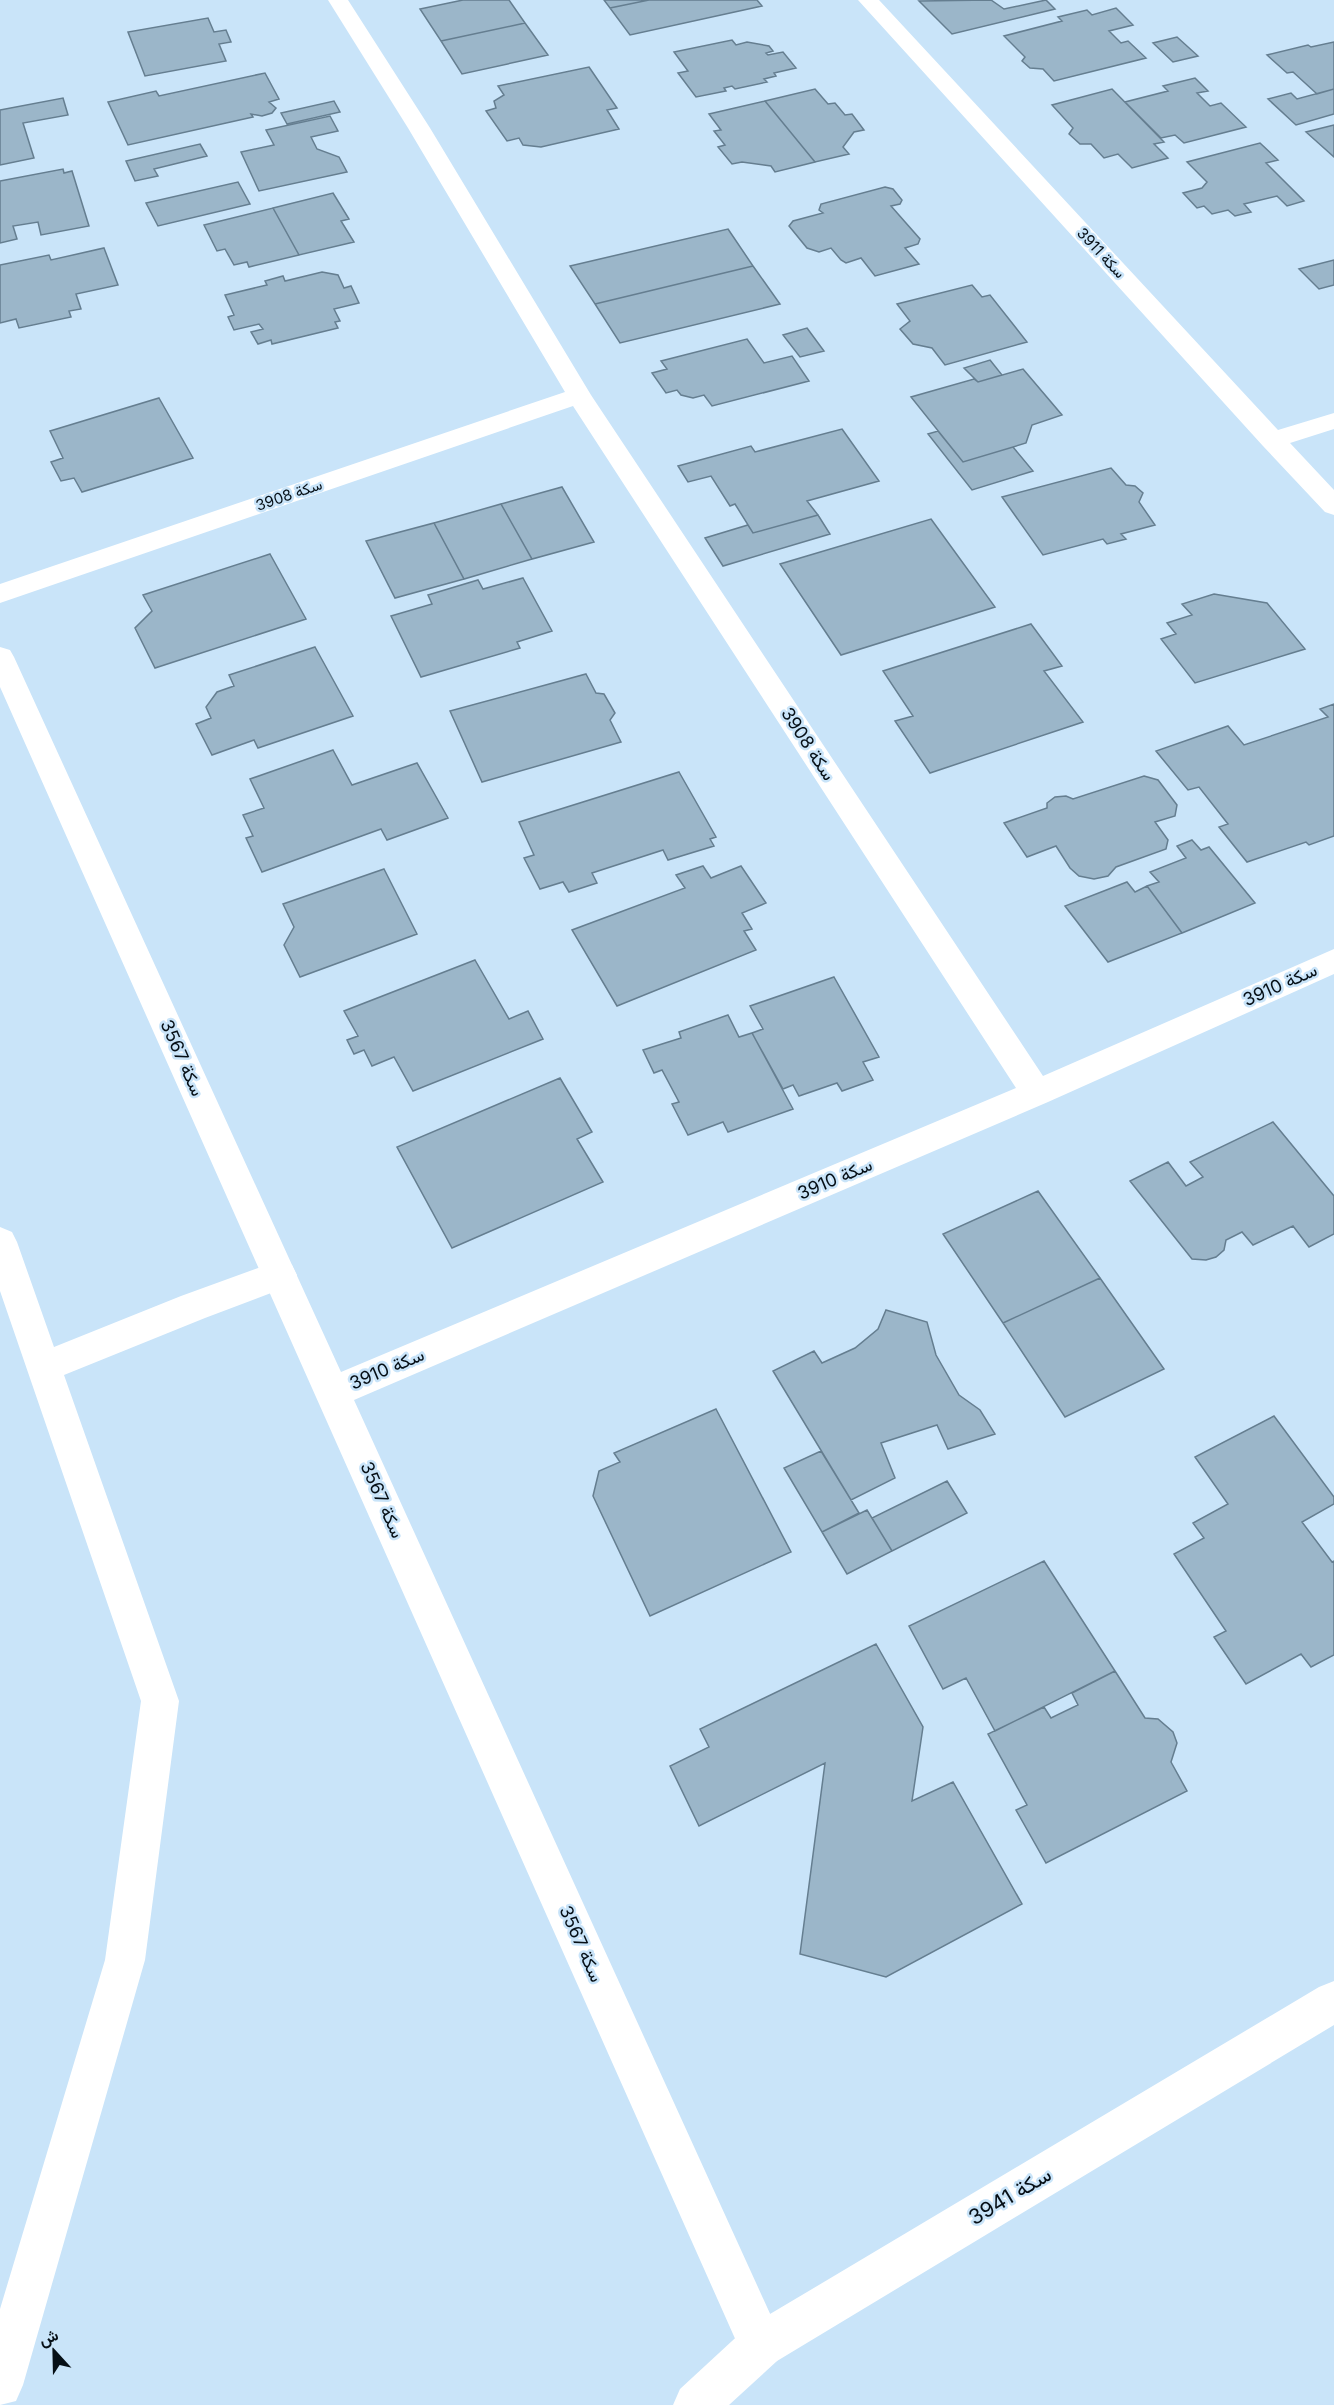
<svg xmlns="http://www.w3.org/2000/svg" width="1334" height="2405" viewBox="0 0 1334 2405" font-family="Inter,Vazirmatn,sans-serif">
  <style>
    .building { fill: #9bb6c9; stroke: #657e90; stroke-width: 1.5 }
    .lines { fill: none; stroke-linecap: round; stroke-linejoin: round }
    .service { fill: #fff; fill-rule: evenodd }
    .minor { fill: #fff; fill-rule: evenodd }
    .tertiary { fill: #fff; fill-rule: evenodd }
    .labels { text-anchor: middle; stroke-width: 5; stroke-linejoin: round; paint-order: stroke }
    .far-street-label { font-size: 15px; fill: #060f16; stroke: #c9e4f9 }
    .street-label { font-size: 18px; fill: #060f16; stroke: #c9e4f9 }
    .near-street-label { font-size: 21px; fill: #060f16; stroke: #c9e4f9 }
  </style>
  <rect width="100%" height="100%" fill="#c9e4f9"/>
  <path class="building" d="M463,0H509L525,23L441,41L420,9Z
    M604,0H649L610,8Z
    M649,0H757L762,6L630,35L610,8Z
    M991,0L1004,9L1046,0L1055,9L952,34L919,1Z
    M1116,8L1133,25L1109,31L1121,43L1128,41L1146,58L1054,81L1043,69L1030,68L1022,61L1025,57L1004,36L1062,21L1058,17L1087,10L1092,15Z
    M208,18L214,32L226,30L231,42L219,44L226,61L145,76L128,32Z
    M525,23L548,55L462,74L441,41Z
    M1177,37L1198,56L1173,62L1153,43Z
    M732,40L736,45L747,42L769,46L773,51L766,53L768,55L783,52L796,68L774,73L776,76L764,79L767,82L735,89L732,86L724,88L726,91L696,97L678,73L688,71L674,52Z
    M1334,42V89L1317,94L1293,72L1287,73L1267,55L1308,45L1311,47Z
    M589,67L617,108L607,110L619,129L541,147L523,145L519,138L507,141L486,111L496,108L494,101L504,95L498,86Z
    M265,73L279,99L269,102L276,108L272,113L262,116L251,114L253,117L128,145L108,102L156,91L159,96Z
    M1195,78L1208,91L1197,93L1210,106L1221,103L1246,127L1184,143L1175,135L1161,138L1125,102L1168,91L1163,86Z
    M815,89L828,104L835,103L845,115L852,114L864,130L854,132L843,147L849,154L815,162L765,101Z
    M1112,89L1164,142L1154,144L1168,158L1132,168L1118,154L1104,158L1091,144H1080L1069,134L1073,128L1052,105Z
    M1334,89V114L1296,125L1268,99L1291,93L1297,99Z
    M63,98L68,115L23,123L34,158L0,165V110Z
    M334,101L340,112L287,124L281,113Z
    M765,101L815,162L775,172L771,166L742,162L732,164L718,147L725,145L714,131L721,130L709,114Z
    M330,116L338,131L311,137L317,149L339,157L347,172L259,191L241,152L274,145L266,130Z
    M1334,125V157L1306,132Z
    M1260,143L1278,160L1266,163L1304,201L1287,206L1277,196L1244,204L1251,212L1235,216L1228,210L1212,214L1204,206L1197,208L1183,193L1202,188L1207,182L1187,162Z
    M200,144L207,156L154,169L158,176L135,181L126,161Z
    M63,169L64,173L72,171L89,226L41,235L38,222L13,226L17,239L0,243V181Z
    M238,182L250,204L158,226L146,203Z
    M885,187L893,189L902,200L900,204L891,206L920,239L918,244L905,248L919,264L875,276L861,258L846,263L841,260L831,248L819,252L807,248L789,226L793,221L823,213L819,210L821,204Z
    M333,193L349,219L341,221L354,242L299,255L273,208Z
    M273,208L299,255L249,267L247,262L234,265L225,249L217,251L204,225Z
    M728,229L753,266L595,304L570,266Z
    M104,248L118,285L76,294L81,309L69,311L71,317L19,328L16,319L0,323V265L49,255L51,260Z
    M1334,260V285L1319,289L1299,269Z
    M753,266L780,304L620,343L595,304Z
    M322,272L338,275L344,288L351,286L359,303L334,309L340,321L335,322L338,328L272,344L271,340L258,344L251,332L263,329L259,324L234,330L228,317L234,315L225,295L267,285L265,281L283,276L285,281Z
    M972,285L982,297L990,295L1027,342L945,365L932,348L913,344L900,329L910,321L897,304Z
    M807,328L824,351L800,357L783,335Z
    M747,339L764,363L792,356L809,381L712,406L704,395L693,398L681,395L677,390L666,393L652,373L667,369L661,361Z
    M990,360L1002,375L978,382L964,368Z
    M1023,369L1062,415L1032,425L1026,443L963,462L911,397L974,379L978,382Z
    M159,398L193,458L82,492L74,478L61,481L51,462L63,458L50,431Z
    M842,429L879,481L807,501L818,515L753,533L735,504L730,506L711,476L688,482L678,466L751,446L755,452Z
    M938,431L963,462L1013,447L1033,471L972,490L928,434Z
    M1111,468L1126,485L1135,486L1143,493L1139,502L1155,525L1121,534L1126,539L1107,544L1103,539L1043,555L1002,497Z
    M562,487L594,542L532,559L501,504Z
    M501,504L532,559L464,579L434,523Z
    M818,515L830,534L723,566L705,538L748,525L753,533Z
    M931,519L995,607L841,655L780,564Z
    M434,523L464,579L395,598L366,541Z
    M270,554L306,619L155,668L135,628L152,611L143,595Z
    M523,578L552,631L517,642L520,648L421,677L391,616L432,604L428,595L478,580L483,589Z
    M1214,594L1267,603L1305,649L1195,683L1161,639L1176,634L1167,623L1192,615L1182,604Z
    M1031,624L1062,666L1044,671L1083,722L930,773L895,721L913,716L883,671Z
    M315,647L353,716L258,748L254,740L212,755L196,724L211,718L206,707L217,692L234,686L229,675Z
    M586,674L596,693L604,694L615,713L610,720L621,742L482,782L450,711Z
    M1334,704V836L1309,845L1306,842L1247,862L1219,827L1228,824L1199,787L1188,790L1156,751L1228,726L1244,745L1328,717L1320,709Z
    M333,750L352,785L417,763L448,818L387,840L381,829L262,872L246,838L253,836L243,815L264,808L250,779Z
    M679,772L716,837L710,839L714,846L668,860L663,850L592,873L597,883L569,892L563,882L540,889L524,858L534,855L519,822Z
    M1144,776L1158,780L1177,805L1175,816L1155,822L1168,840L1166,849L1116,867L1108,876L1094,879L1079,876L1070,868L1056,846L1027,857L1004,823L1047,808V803L1055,797L1066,796L1073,799Z
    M1192,840L1201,850L1209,847L1255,903L1182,933L1147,886L1159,882L1150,872L1186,858L1177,846Z
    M703,866L711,878L741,866L766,903L742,913L752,929L744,931L756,950L617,1006L572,930L685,888L676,875Z
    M384,869L417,934L300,977L284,945L294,927L283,904Z
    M1127,882L1135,892L1147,886L1182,933L1108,962L1065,906Z
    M475,960L509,1019L528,1011L543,1039L413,1091L394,1057L372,1066L364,1050L354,1054L347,1040L358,1036L344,1011Z
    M834,977L879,1057L863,1062L873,1080L842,1091L837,1083L799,1096L793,1085L783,1089L752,1033L763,1029L750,1006Z
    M728,1015L739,1037L752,1033L793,1109L728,1132L723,1122L688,1135L672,1104L679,1102L662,1070L654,1073L643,1050L681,1038L679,1032Z
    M560,1078L592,1132L577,1139L603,1182L452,1248L397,1147Z
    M1273,1122L1334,1196V1234L1309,1247L1293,1226L1253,1245L1242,1232L1226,1240L1224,1250L1216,1257L1206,1260L1192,1259L1130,1181L1168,1162L1186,1186L1203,1177L1190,1162Z
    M1038,1191L1100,1278L1003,1323L943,1234Z
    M1100,1278L1164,1369L1065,1417L1003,1323Z
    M886,1310L927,1322L936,1355L959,1395L980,1410L995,1434L948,1449L937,1425L881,1443L895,1478L851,1500L773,1371L814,1351L822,1363L855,1348L878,1329Z
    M716,1409L791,1552L650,1616L593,1496L599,1471L620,1462L614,1453Z
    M1274,1416L1334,1497V1504L1302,1522L1332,1562L1334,1561V1655L1311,1667L1301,1654L1246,1684L1214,1637L1226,1631L1174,1554L1204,1538L1193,1523L1228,1504L1195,1457Z
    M821,1451L859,1513L822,1532L784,1468Z
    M947,1481L967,1513L892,1551L872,1518Z
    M867,1510L892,1551L847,1574L822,1532Z
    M1044,1561L1115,1671L995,1731L966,1678L943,1689L909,1626Z
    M876,1644L923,1727L912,1801L953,1782L1022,1904L886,1977L800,1954L825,1763L699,1826L670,1766L709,1747L700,1729Z
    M1115,1671L1145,1718L1158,1719L1173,1732L1177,1743L1171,1762L1187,1791L1046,1863L1016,1810L1027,1805L988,1734L1044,1707L1051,1718L1078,1705L1072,1693Z"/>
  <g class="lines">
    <path class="service" d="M0,1227L12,1232L17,1242L54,1347L181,1296L280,1260L292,1265L297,1275L292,1285L205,1318L64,1375L179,1701L145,1960L23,2385L16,2401L0,2405V2309L105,1960L141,1701L0,1291Z"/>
    <path class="minor" d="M328,0H348L430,128L591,395L1043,1076L1334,949V974L1048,1102L354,1400L777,2329L784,2345L777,2361L761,2368L745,2361L0,687V647L10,650L14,657L341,1372L1016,1088L573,406L0,603V584L565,392L408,128Z
      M858,0H879L1278,430L1334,413V429L1290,443L1334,490V515L1325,512L1263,446Z"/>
    <path class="tertiary" d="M1334,1981V2025L777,2361L729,2405H673L680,2389L745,2329L1319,1987Z"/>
  </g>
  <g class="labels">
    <g class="far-street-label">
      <text transform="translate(1101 253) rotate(47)" y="5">سكة 3911</text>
      <text transform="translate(289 495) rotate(-19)" y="5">سكة 3908</text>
    </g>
    <g class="street-label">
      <text transform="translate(808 744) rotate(57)" y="6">سكة 3908</text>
      <text transform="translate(1280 985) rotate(-24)" y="6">سكة 3910</text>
      <text transform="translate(182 1058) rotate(66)" y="6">سكة 3567</text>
      <text transform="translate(835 1179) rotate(-23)" y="6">سكة 3910</text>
      <text transform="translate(387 1369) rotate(-23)" y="6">سكة 3910</text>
      <text transform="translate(382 1500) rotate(66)" y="6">سكة 3567</text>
      <text transform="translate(581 1944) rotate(66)" y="6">سكة 3567</text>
    </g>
    <g class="near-street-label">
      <text transform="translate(1010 2196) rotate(-31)" y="7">سكة 3941</text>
    </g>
  </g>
  <g transform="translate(54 2351) rotate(338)" stroke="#c9e4f9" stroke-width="4.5" paint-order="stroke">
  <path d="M0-4.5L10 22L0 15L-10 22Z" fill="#060f16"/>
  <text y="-9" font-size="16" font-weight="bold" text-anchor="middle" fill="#060f16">ش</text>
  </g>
</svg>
